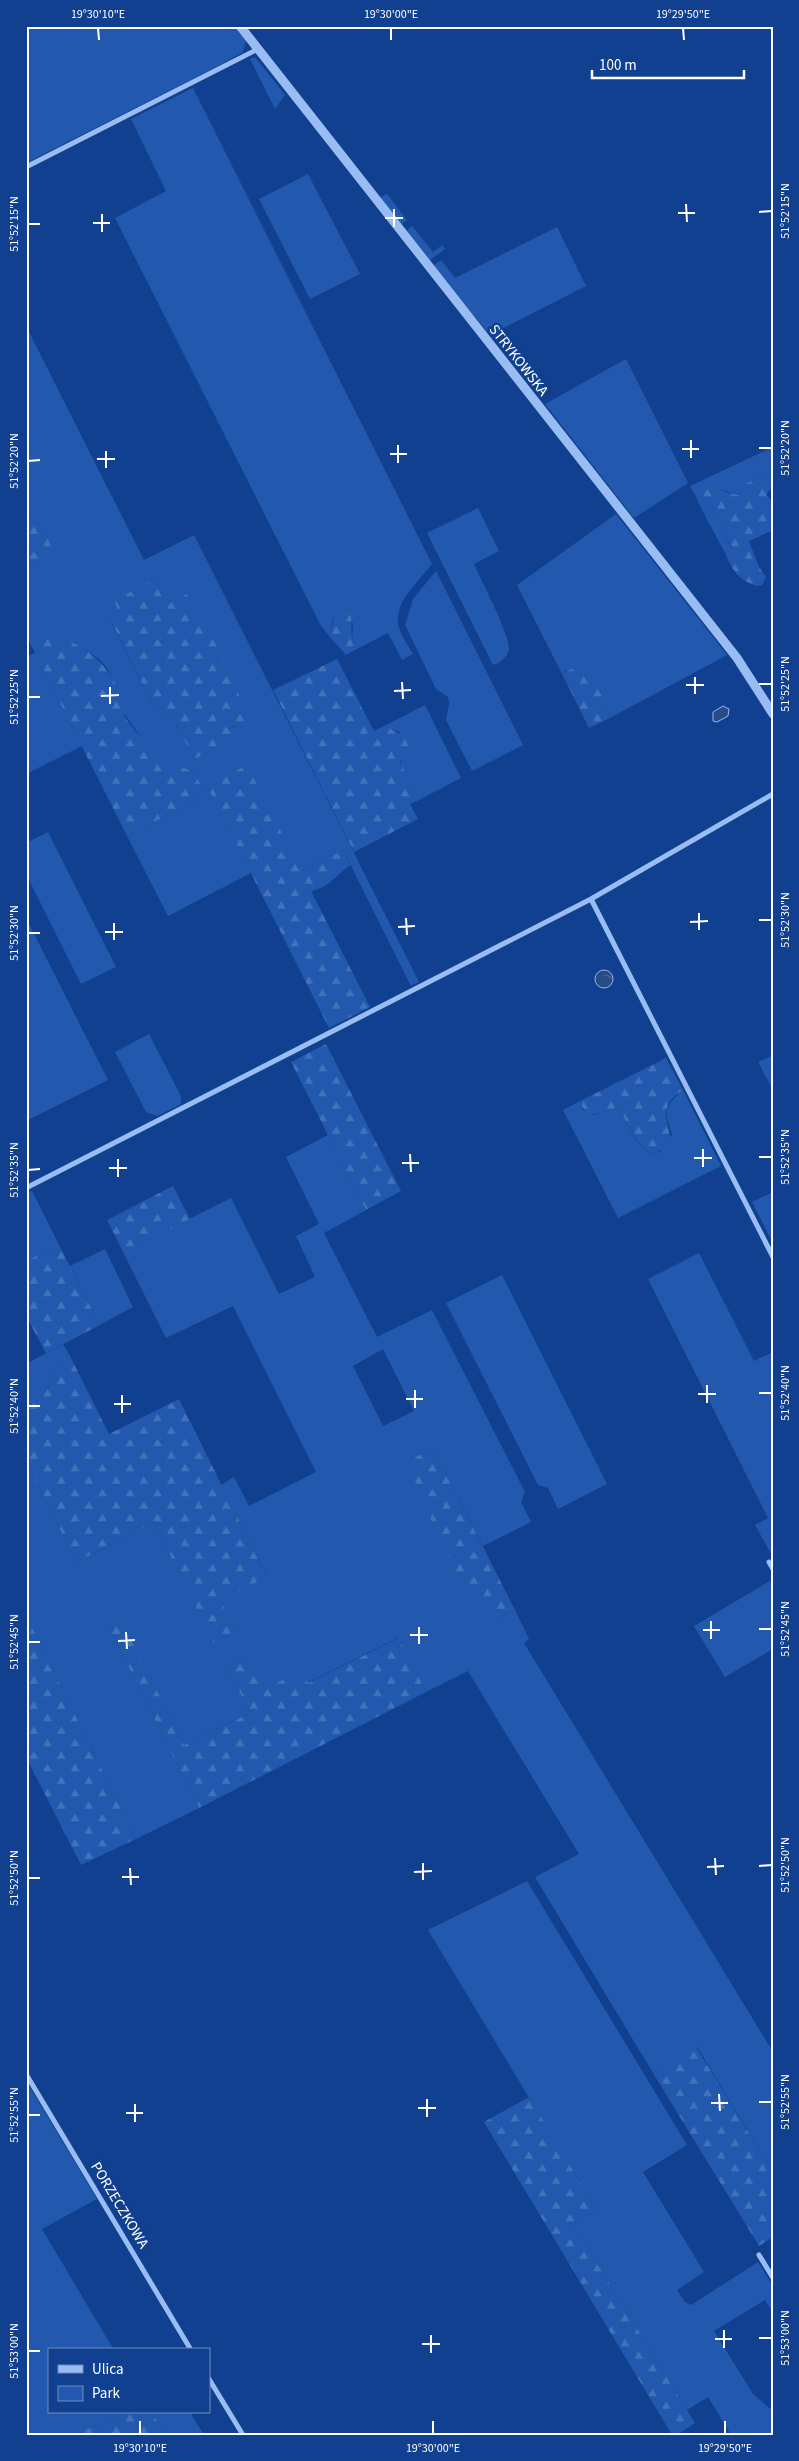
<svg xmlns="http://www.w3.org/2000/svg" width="799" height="2461" viewBox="0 0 799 2461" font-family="'Source Sans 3',sans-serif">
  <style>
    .green { fill: #2259ae; fill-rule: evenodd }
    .forest { fill: url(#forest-firs) }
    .water { fill: url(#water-ripples); stroke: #8bb6f6 }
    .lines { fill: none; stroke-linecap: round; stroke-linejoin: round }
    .minor { stroke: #99bdf2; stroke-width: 5 }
    .tertiary { stroke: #99bdf2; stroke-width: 9 }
    .ticks { fill: none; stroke: #fff; stroke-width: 2 }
    .labels { text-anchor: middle; stroke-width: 5; stroke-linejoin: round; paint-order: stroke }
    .street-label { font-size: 15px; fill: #fff; stroke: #10408f }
    .neatline { fill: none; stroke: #fff; stroke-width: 2 }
    .ticks-label { font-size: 12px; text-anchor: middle; fill: #fff }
  </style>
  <defs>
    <pattern id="forest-firs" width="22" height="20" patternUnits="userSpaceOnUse" patternTransform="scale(1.25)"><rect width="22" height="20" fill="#2259ae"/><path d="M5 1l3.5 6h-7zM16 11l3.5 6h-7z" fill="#4372ba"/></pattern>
    <pattern id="water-ripples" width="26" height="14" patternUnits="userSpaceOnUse" patternTransform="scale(1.25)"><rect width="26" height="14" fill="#294c87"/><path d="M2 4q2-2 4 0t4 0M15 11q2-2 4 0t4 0" fill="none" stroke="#496799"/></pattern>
  </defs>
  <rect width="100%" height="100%" fill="#10408f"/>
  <path class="green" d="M26,26H235L246,40L243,52L218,66L26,163Z
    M255,57L285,95L275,109L250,59Z
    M193,88L432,564C420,580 397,599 398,621C398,632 408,645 413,654L402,660L388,633L355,650L352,641L353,623L333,618L329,636L320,624L115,218L166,191L131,119Z
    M308,174L360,274L310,299L259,199Z
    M387,194L407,220L401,225L379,198Z
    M412,226L433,252L442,245L445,249L429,261L405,232Z
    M557,227L586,286L490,335L433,266L441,260L455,278Z
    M27,328L144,560L194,535L419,982L411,986L343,850L301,871L207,786L251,873L168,916L127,836L199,799L203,787L190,769L173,766L167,761L153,745L143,740L123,712V707C118,695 114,678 106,667C94,650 67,640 47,639L35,653L82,746L28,773L26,769V657L35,653L26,636V562L39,568L48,536L26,511ZM154,579L167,605L187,595L211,636L241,702L238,725L229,729L234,739L194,759L171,714L160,719L111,622L121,616Z
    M626,359L688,483L634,518L545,404Z
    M773,447V474L746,483L741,494C734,496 732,493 726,491C718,488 701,491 695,495L690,486Z
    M706,501L720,521L732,550L725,553L704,514L706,513L704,503Z
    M478,508L499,551L474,564C481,580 510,635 509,649C507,657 501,663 493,665L427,533Z
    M616,514L727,655L610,718L600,692L566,671L562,674L517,585Z
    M436,571L523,745L472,771L446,720L449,704L448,697L436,689L405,625L413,599Z
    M425,705L461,778L419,800L401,765L400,732L392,730L386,725Z
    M48,832L116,967L81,984L26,874V843Z
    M26,918L108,1080L26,1121Z
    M149,1034L181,1096V1104L157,1116L146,1112L115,1052Z
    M773,1055V1090L758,1062Z
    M683,1090L721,1166L618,1218L563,1110L580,1101L583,1110L593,1115L616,1108C633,1126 628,1139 652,1153L660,1152L672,1134C664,1112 664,1106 683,1090Z
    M328,1135L366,1210L324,1233L377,1337L432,1310L525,1492L521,1502L531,1522L483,1546L433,1448L406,1462L495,1619L515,1610L529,1639L524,1643L773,2052V2172L697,2047L653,2073L535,1877L579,1854L468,1671L426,1692L398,1638L307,1683L301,1671L266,1689L249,1656L227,1667L250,1713L184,1745L122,1622L109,1628L199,1808L136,1839L26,1615V1461L76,1562L154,1523L214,1642L236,1632L220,1600L267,1576L221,1485L234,1477L249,1506L316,1472L233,1306L166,1338L123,1252L231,1198L279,1294L315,1277L296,1236L319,1224L286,1157ZM383,1349L414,1411L383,1426L353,1366Z
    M32,1191L59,1245L26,1261V1194Z
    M773,1192V1243L752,1202Z
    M105,1249L133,1307L100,1325L70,1266Z
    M699,1253L754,1361L773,1352V1557L755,1525L768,1518L648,1279Z
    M502,1275L607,1484L558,1509L548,1488L538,1485L446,1303Z
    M63,1344L69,1354C46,1370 60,1390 26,1408V1364Z
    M770,1581L773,1586V1649L725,1677L694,1626Z
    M527,1881L687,2145L643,2172L704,2272L677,2290L685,2302L691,2305L758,2262L773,2286V2313L765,2300L714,2331L753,2394L773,2411V2435H731L708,2397L687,2410L573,2224L596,2209L428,1930Z
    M26,2081L97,2199L42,2229L114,2350H49V2412H130L107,2423L82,2430L79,2435H26Z
    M152,2412H190L204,2435H165Z"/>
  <path class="forest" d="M773,474V489L768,491L767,495L773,504V530L749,541L759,567L766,577L762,585L757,586C738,580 732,570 725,553L732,549L720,521L706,501L704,503L707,511L704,514L695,495C718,481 718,493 739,495L746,483Z
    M26,511L48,536L53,557L45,565L39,568L26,562Z
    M154,579L167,605L187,594C210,633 234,671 245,715L243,722L229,729L235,739L194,759L171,714L160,719L111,621L121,616L114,601Z
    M345,611L351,616L352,641L355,650L346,655L329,636L335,614Z
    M47,639C80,635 112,668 121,696C123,702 122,709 124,715C129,723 136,733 143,739C146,742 150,742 153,745C169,758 167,766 190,769L203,787L199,799L127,836L35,653Z
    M337,659L374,731L386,725L392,730L405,736L408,746L400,762L419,800L410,804L418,819L354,852L273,690Z
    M572,669C597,673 602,696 610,718L589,728L562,674Z
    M247,765L301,871L343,850L350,865C335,876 330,887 311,891L370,1007L329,1028L207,786Z
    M326,1044L401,1191L366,1210L291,1062Z
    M666,1058L683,1090C676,1095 669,1100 667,1108C662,1126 684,1147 652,1153C629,1139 633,1126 616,1108C599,1112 587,1123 580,1101Z
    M173,1186L190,1219L123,1252L107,1220Z
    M59,1245L100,1325L46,1353L26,1316V1261Z
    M69,1354L109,1434L179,1399L267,1577L221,1600L236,1632L214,1643L154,1523L76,1562L26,1461V1408C60,1390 46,1370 69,1354Z
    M433,1448L515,1610L495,1619C467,1612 420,1492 406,1462Z
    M26,1615L136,1839L81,1865L26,1757Z
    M122,1621L184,1745L250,1713L227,1667L249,1656L266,1688L301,1671L308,1683L399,1638L426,1692L199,1808L109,1628Z
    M696,2047L773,2172V2237L759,2246L653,2073Z
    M529,2097L596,2209L573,2224L695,2423L677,2435H672L484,2122Z
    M130,2412H152L165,2435H79L82,2430L107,2423Z"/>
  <path class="water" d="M723,706L729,709L728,716L717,722L713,721V712Z
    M595 979a9 9 0 1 1 18 0a9 9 0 1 1-18 0Z"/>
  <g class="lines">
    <path class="minor" d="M26,167L258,49
      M591,899L773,1257
      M26,1188L591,899L773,794
      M769,1562L773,1569
      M26,2074L191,2350
      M759,2255L773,2278
      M209,2379L243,2435"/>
    <path class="tertiary" d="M240,26L737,658L773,714"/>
  </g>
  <path class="ticks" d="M98,28L99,40M391,28V40M683,28L684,40M686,204L687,222M394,209V227M759,212L772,211M678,213H695M102,214V232M385,218H403M93,223H110M28,224H40M691,440V458M398,445V463M759,448H772M682,449H699M106,451V468M390,454H407M97,459H115M28,461L40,460M695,677V694M402,682L403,699M759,684H772M686,685H704M110,687V704M394,691L411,690M101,696L119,695M28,697H40M699,913V930M406,918L407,935M759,920H772M690,922L708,921M114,923V940M398,927L415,926M105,932H123M28,933H40M703,1149V1167M410,1154L411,1172M759,1157H772M694,1158H712M118,1159V1177M402,1163H419M109,1168H127M28,1170L40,1169M707,1385V1403M415,1390V1408M759,1393H772M698,1394H716M122,1395V1413M406,1399H423M114,1404H131M28,1406H40M711,1621V1639M419,1627V1644M759,1629H772M703,1630H720M126,1632L127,1649M410,1635H428M118,1641L135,1640M28,1642H40M715,1858L716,1875M423,1863V1880M759,1866L772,1865M707,1867L724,1866M130,1868L131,1885M414,1872L432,1871M122,1877H139M28,1878H40M719,2094L720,2111M427,2099V2117M759,2102H772M711,2103H728M135,2104V2122M418,2108H436M126,2113H143M28,2115H40M724,2330V2348M431,2335V2353M759,2338H772M715,2339H732M422,2344H440M28,2351H40M140,2421V2434M433,2421V2434M725,2421V2434"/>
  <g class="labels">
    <g class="street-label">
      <text transform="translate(519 360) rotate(52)" y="5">STRYKOWSKA</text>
      <text transform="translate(120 2205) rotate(59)" y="5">PORZECZKOWA</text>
    </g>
  </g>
  <rect width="799" height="2461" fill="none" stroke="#10408f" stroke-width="55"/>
  <rect x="48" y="2348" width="162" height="65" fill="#10408f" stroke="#708cbc"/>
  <rect x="58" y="2365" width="25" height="8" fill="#99bdf2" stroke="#708cbc"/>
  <text x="92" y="2374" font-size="15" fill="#ffffff">Ulica</text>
  <rect x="58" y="2386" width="25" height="15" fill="#2259ae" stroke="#708cbc"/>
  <text x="92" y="2398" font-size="15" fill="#ffffff">Park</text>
  <path d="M592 70v8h152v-8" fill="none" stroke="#ffffff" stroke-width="2.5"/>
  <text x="599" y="70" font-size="15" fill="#ffffff" stroke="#10408f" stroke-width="4" paint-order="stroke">100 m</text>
  <rect x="28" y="28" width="744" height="2406" class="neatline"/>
  <g class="ticks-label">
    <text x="98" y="18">19°30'10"E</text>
    <text x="391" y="18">19°30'00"E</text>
    <text x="683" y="18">19°29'50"E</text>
    <text transform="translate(785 211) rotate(-90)" y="4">51°52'15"N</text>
    <text transform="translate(14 224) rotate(-90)" y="4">51°52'15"N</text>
    <text transform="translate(785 448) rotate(-90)" y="4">51°52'20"N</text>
    <text transform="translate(14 461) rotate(-90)" y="4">51°52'20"N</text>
    <text transform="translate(785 684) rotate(-90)" y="4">51°52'25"N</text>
    <text transform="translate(14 697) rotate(-90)" y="4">51°52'25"N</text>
    <text transform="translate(785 920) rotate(-90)" y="4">51°52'30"N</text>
    <text transform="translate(14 933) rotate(-90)" y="4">51°52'30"N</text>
    <text transform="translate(785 1157) rotate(-90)" y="4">51°52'35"N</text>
    <text transform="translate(14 1170) rotate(-90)" y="4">51°52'35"N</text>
    <text transform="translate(785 1393) rotate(-90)" y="4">51°52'40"N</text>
    <text transform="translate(14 1406) rotate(-90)" y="4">51°52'40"N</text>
    <text transform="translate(785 1629) rotate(-90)" y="4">51°52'45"N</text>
    <text transform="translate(14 1642) rotate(-90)" y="4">51°52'45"N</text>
    <text transform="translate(785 1865) rotate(-90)" y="4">51°52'50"N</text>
    <text transform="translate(14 1878) rotate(-90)" y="4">51°52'50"N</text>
    <text transform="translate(785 2102) rotate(-90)" y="4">51°52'55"N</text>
    <text transform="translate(14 2115) rotate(-90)" y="4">51°52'55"N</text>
    <text transform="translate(785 2338) rotate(-90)" y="4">51°53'00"N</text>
    <text transform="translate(14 2351) rotate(-90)" y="4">51°53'00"N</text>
    <text x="140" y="2452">19°30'10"E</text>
    <text x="433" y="2452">19°30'00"E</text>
    <text x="725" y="2452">19°29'50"E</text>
  </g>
</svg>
